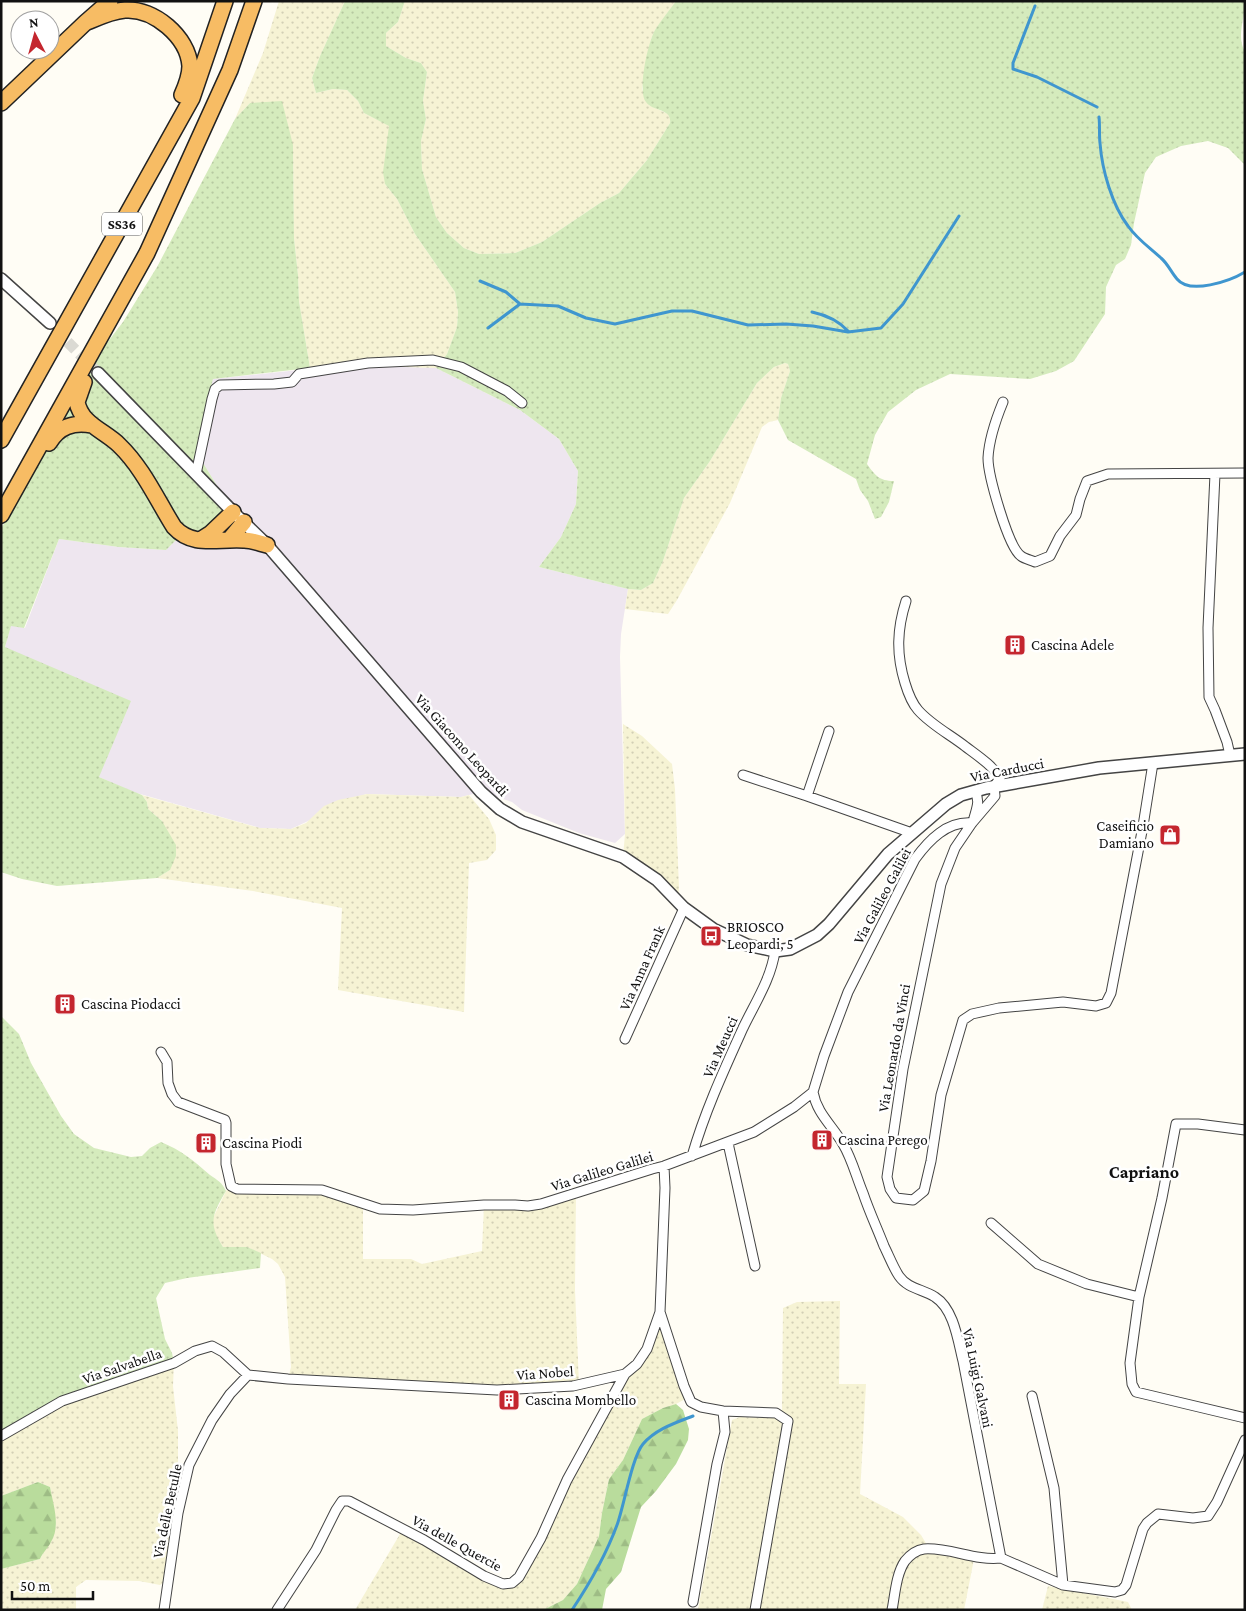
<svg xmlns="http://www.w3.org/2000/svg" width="1246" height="1611" viewBox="0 0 1246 1611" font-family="'Crimson Pro',serif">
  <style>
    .industrial { fill: #eee6ef }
    .farmland { fill: url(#farmland-dots) }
    .grass { fill: url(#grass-dots) }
    .forest { fill: url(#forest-firs) }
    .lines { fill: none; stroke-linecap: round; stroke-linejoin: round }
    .stream { stroke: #3f96cf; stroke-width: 3 }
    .tertiary-tunnel { stroke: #dbdad3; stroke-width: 11; stroke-dasharray: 11 5.5; stroke-linecap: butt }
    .minor-casing { stroke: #444; stroke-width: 11 }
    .tertiary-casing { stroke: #444; stroke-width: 14 }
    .trunk-casing { stroke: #222; stroke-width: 18 }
    .minor { stroke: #fff; stroke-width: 9 }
    .tertiary { stroke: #fff; stroke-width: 11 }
    .trunk { stroke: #f7bc64; stroke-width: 15 }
    .labels { text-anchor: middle; stroke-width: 5; stroke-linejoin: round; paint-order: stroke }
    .shield { fill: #fff; stroke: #585858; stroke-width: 1 }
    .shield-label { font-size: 14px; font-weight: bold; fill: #111 }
    .poi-label { font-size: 15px; fill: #111; stroke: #fff; text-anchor: start }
    .street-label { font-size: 15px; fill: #111; stroke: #fff }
    .quarter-label { font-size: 18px; font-weight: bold; fill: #111; stroke: #fff }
  </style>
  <defs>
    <pattern id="farmland-dots" width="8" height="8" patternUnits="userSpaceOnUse" patternTransform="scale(1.25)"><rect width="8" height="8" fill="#f6f3d4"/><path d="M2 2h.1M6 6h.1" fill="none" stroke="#d2cfb5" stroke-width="1.8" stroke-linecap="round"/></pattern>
    <pattern id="grass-dots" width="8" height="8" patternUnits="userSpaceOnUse" patternTransform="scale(1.25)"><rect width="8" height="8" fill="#d5ebbd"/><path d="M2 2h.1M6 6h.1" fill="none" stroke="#b6c8a1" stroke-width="1.8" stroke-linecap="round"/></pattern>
    <pattern id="forest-firs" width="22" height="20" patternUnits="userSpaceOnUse" patternTransform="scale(1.25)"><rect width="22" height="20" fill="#b9dc9c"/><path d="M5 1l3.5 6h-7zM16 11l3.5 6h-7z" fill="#9ebc85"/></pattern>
  </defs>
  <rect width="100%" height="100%" fill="#fffdf5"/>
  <path class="industrial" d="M345,365L436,368L520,410L559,439L578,471L576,504L561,537L539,567L628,589L621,634L620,657L625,834L615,843L579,833L522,810L512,802L481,792L461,797L366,794L291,829L260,828L133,792L99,777L5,647L11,625L25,628L59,539L119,547L166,550L181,535L266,544L233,512L197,453L202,422L213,379Z"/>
  <path class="farmland" d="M279,1H345L320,56L312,78L316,93L333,89L347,90L358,101L364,113L390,126L385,184L397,199L415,234L455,292L458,312L457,327L447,354L436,368L345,365L310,368L299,301L298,275L294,238L293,145L250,103L235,119L263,53Z
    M405,1H676L655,30L651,39L642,89L649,105L668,114L670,118V123L647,160L619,193L600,203L542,242L515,253L479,254L464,248L447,233L436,217L422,169L421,141L426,119L423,101L427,72L421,63L406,58L386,46V33L398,22Z
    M785,363L788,364L790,371L781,398L778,420L769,422L762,427L730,503L677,600L668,614L625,609L628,589L641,590L653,583L663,561L684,498L710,461L757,383L774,367Z
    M623,724L642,736L672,764L675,789L679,888L678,902L623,857L625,834Z
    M367,794L461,797L469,795L489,819L496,835V850L487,860L469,863L464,1012L338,990L342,908L253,891L157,878L170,870L162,821L148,809L147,802L142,795L260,828L291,829L306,823L324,806L338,800Z
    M231,1186L322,1190L363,1203V1259H411L422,1264L482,1251L484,1205H515L576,1194L575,1290L579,1385L539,1389L288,1379L291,1367L285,1277L278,1264L272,1259L247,1247H223L215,1234L212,1220L226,1191Z
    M840,1301L839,1384H866L860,1494L903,1517L921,1535L930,1550L975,1554L964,1610H698L732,1420L740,1417L766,1418L782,1410L783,1308L797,1302Z
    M660,1312L689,1397L676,1404L663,1408L642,1419L623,1460L609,1479L602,1513L599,1536L577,1584L563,1600L543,1610H355L403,1529L484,1576L512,1583L625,1374L637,1364Z
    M174,1363L173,1386L178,1431V1463L182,1483L167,1581L160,1585L139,1581L86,1580L76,1587V1610H1V1569L40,1559L45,1549L51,1542L56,1525L50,1487L38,1482L1,1496V1436L62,1401Z
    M1048,1586L1128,1602L1132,1610H1042Z"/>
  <path class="grass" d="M345,1H405L398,22L386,33V46L406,58L421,63L427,72L423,101L426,119L421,141L422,169L436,217L447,233L464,248L479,254L515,253L542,242L600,203L619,193L647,160L670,123C672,108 653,112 646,102C637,91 648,42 655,30C661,20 669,11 676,1H1245C1245,19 1236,36 1245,52V165L1228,148L1208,141L1181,146L1156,157L1145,173L1134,223L1131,245L1125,259L1116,265L1106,287L1105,314L1074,361L1056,371L1030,379L950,374L916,390L888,412L875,435L867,464C875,475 879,481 894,481L889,502L881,517L875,519L868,501L860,490L856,479L788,440L778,420L781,398L790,371L788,364L785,363L774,367L757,383L710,461L684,498L663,561L653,583L641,590L628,589L539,567L561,537L576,504L578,471L559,439L520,410L436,368L447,354L457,327L458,312L455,292L415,234L397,199L385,184L383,172L389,126L364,113L358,101L347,90L333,89L316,93L312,78L320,56Z
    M282,101L293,145L294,238L298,275L299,301L310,368L213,379L202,422L197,453L233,512L211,533L181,535L166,550L119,547L59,539L24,628L11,626L5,647L131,701L99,777L142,795L147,802L148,809L162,821L176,845V856L170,870L157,878L57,886L22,879L1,872V529L100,352L123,322L157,267L235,119L250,103Z
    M1,1016L19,1034L31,1063L61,1116L74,1134L94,1148L131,1157L142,1156L150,1148L161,1142C181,1150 194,1161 210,1175C217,1180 222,1182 226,1191C212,1215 208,1223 223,1247H247L261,1253L260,1268L187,1278L165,1283L156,1298L165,1339L172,1353L174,1363L62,1401L1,1436Z"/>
  <path class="forest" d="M676,1404L683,1410L689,1429L688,1440L676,1464L656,1491L641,1507L621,1572L606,1589L602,1610H543L563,1600L577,1584L599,1536L602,1513L609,1479L623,1460L642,1419L663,1408Z
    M38,1482L50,1487C53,1504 61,1526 51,1542C48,1548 43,1552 40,1559L1,1569V1496Z"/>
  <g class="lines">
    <path class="stream" d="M1035,6L1013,63V69L1037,77L1097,107
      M1099,117C1100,126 1099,135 1100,143C1102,170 1112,205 1128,226C1137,239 1149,247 1161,258C1168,264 1171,272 1177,279C1190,295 1230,281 1245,272
      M480,281L506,292L520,304L558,306L586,318L615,324L672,311H692L748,325L786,324L813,326L848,332L881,328L903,304L959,216
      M812,312C826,315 838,320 848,331
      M488,328L520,304
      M572,1610C590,1583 606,1555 617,1525C624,1506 632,1457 643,1444C656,1429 675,1423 693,1416"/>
    <path class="tertiary-tunnel" d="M56,330L98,373"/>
    <g class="minor-casing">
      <path id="minor" d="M1003,402C996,419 989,439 988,458C988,475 1008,547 1021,556C1025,559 1031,560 1035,562L1050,556L1060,536L1076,515L1080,499L1087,481L1108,474L1245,473
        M196,474L212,399L215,389L220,385L274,384L292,382L299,374L368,363L433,360L461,367L507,391L522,403
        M1215,474L1208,628L1209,697L1215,710L1227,742L1230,755
        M906,601C897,629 896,654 905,683C908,693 911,702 918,710C931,725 951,735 966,747C978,756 993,766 1000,778L994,787L995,796L972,823L955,848L941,884L903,1069L887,1177L890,1189L896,1198L913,1200L924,1191L931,1161L941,1095L963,1020L972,1014L999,1008L1063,1002L1096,1006L1106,1003L1111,993L1143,826L1153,763
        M829,731L807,796L912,833
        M743,775L807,796
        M974,818C977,807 980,801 975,791
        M625,1039L684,908
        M161,1052L167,1062L168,1083L172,1094L178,1102L225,1120L226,1123V1164L231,1186L237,1189L322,1190L380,1209L413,1210L484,1205H515L528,1206L541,1204L652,1169L664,1166L754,1132L794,1107L813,1092L824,1056L848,992L915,859C929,840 947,821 972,823
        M813,1092C817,1114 832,1125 843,1144C852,1159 856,1176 863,1193C869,1211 877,1228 884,1246C889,1256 893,1267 899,1276C908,1289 923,1289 935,1297C954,1309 958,1341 963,1361L1001,1558L1063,1585L1115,1592L1122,1590L1126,1585L1143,1529L1147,1523L1158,1514L1193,1518L1208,1516L1217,1502L1245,1440
        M1245,1130L1198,1124H1176L1162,1198L1139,1297L1130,1363L1132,1384L1136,1392L1245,1418
        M728,1143L755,1266
        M692,1156C705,1111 724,1070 743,1028C755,1003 771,979 775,951
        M991,1223L1038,1264L1087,1284L1139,1297
        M660,1312L684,1386L691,1402L701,1407L723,1411L776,1413L788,1421L755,1610
        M248,1375L288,1379L497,1390L573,1386L625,1374L637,1364L647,1349L660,1312L665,1188L664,1166
        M1032,1396L1054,1488L1063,1585
        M1,1436L62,1401L174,1363L195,1351L212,1346L223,1352L248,1375
        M693,1602L717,1464L725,1432L723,1411
        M164,1610L178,1513L189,1465L212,1420L230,1394L248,1375
        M277,1610L316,1550L336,1510L342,1501H349L424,1540L484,1576L503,1584L512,1583L519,1577L541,1538L567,1480L625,1374
        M892,1610C895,1595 896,1574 905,1561C910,1555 917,1550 924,1549C949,1547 975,1561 1001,1558"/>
    </g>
    <g class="tertiary-casing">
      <path id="tertiary" d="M1,279L50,323
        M98,373L233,512L267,545L481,792L500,809L522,822L623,857L657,880L684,908L713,929L747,945L775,951L790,949L817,935L829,924L888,854L946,804L961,795L986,788L1099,768L1245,754"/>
    </g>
    <g class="trunk-casing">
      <path id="trunk" d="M85,23C99,17 111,11 125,10C154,8 188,37 190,66C190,76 186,86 182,95
        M1,103L85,23L110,1
        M84,382L77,402C81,424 105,431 119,445C143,468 157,500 174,527C193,548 218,538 244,540C251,540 259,543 267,545
        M1,440L192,98L225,1
        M49,443C59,426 73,422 92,425
        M1,515L147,253L230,70L254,1
        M200,540L211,533L233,512
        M229,540L244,522"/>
    </g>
    <use href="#minor" class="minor"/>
    <use href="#tertiary" class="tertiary"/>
    <use href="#trunk" class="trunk"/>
  </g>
  <defs>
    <g id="building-square" transform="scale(1.125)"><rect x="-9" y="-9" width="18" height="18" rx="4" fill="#c4262e" stroke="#fff"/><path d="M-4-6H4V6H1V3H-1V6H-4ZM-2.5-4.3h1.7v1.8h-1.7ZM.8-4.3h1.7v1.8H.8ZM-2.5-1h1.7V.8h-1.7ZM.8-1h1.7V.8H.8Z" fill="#fff"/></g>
    <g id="shop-square" transform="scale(1.125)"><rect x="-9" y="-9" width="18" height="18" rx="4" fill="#c4262e" stroke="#fff"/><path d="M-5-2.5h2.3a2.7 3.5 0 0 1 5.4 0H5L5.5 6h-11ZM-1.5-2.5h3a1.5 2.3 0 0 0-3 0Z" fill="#fff"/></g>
    <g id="bus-square" transform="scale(1.125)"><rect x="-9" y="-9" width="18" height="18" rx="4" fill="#c4262e" stroke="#fff"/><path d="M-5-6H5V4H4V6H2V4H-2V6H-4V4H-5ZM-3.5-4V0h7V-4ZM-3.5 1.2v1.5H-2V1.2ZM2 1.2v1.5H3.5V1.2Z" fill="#fff"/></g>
  </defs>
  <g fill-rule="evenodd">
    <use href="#building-square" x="1015" y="645"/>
    <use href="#shop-square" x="1170" y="835"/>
    <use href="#bus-square" x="711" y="936"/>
    <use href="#building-square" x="65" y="1004"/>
    <use href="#building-square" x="822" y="1140"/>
    <use href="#building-square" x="206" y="1143"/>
    <use href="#building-square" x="509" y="1400"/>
  </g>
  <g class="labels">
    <rect class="shield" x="102" y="212.5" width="40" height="23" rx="4"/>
    <g class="shield-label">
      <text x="122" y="229">SS36</text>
    </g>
    <g class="poi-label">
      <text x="1031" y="650">Cascina Adele</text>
      <text x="1154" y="831" text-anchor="end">Caseificio<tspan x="1154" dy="17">Damiano</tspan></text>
      <text x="727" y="932">BRIOSCO<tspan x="727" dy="17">Leopardi, 5</tspan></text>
      <text x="81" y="1009">Cascina Piodacci</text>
      <text x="838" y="1145">Cascina Perego</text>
      <text x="222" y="1148">Cascina Piodi</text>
      <text x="525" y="1405">Cascina Mombello</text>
    </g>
    <g class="street-label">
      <text transform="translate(462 745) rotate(48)" y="5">Via Giacomo Leopardi</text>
      <text transform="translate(1007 770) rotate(-11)" y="5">Via Carducci</text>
      <text transform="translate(882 896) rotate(-62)" y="5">Via Galileo Galilei</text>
      <text transform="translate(642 968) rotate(-66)" y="5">Via Anna Frank</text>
      <text transform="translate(720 1047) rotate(-66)" y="5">Via Meucci</text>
      <text transform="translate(894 1048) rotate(-80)" y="5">Via Leonardo da Vinci</text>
      <text transform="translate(602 1171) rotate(-17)" y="5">Via Galileo Galilei</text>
      <text transform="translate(122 1366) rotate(-19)" y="5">Via Salvabella</text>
      <text transform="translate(545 1373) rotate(-4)" y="5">Via Nobel</text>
      <text transform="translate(978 1378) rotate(78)" y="5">Via Luigi Galvani</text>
      <text transform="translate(167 1511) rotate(-78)" y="5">Via delle Betulle</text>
      <text transform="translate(457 1543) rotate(29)" y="5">Via delle Quercie</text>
    </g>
    <g class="quarter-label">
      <text x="1144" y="1178">Capriano</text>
    </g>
  </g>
  <rect width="1246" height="1611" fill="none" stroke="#111111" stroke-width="5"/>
  <g transform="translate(35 35) rotate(354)"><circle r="24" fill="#ffffff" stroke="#a0a0a0"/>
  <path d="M0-4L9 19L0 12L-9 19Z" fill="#c4262e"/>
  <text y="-8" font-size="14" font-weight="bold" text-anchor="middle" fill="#111111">N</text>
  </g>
  <path d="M12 1591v8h81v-8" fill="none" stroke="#111111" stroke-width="2.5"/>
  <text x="20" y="1591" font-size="15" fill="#111111" stroke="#ffffff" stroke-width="4" paint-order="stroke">50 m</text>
</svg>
